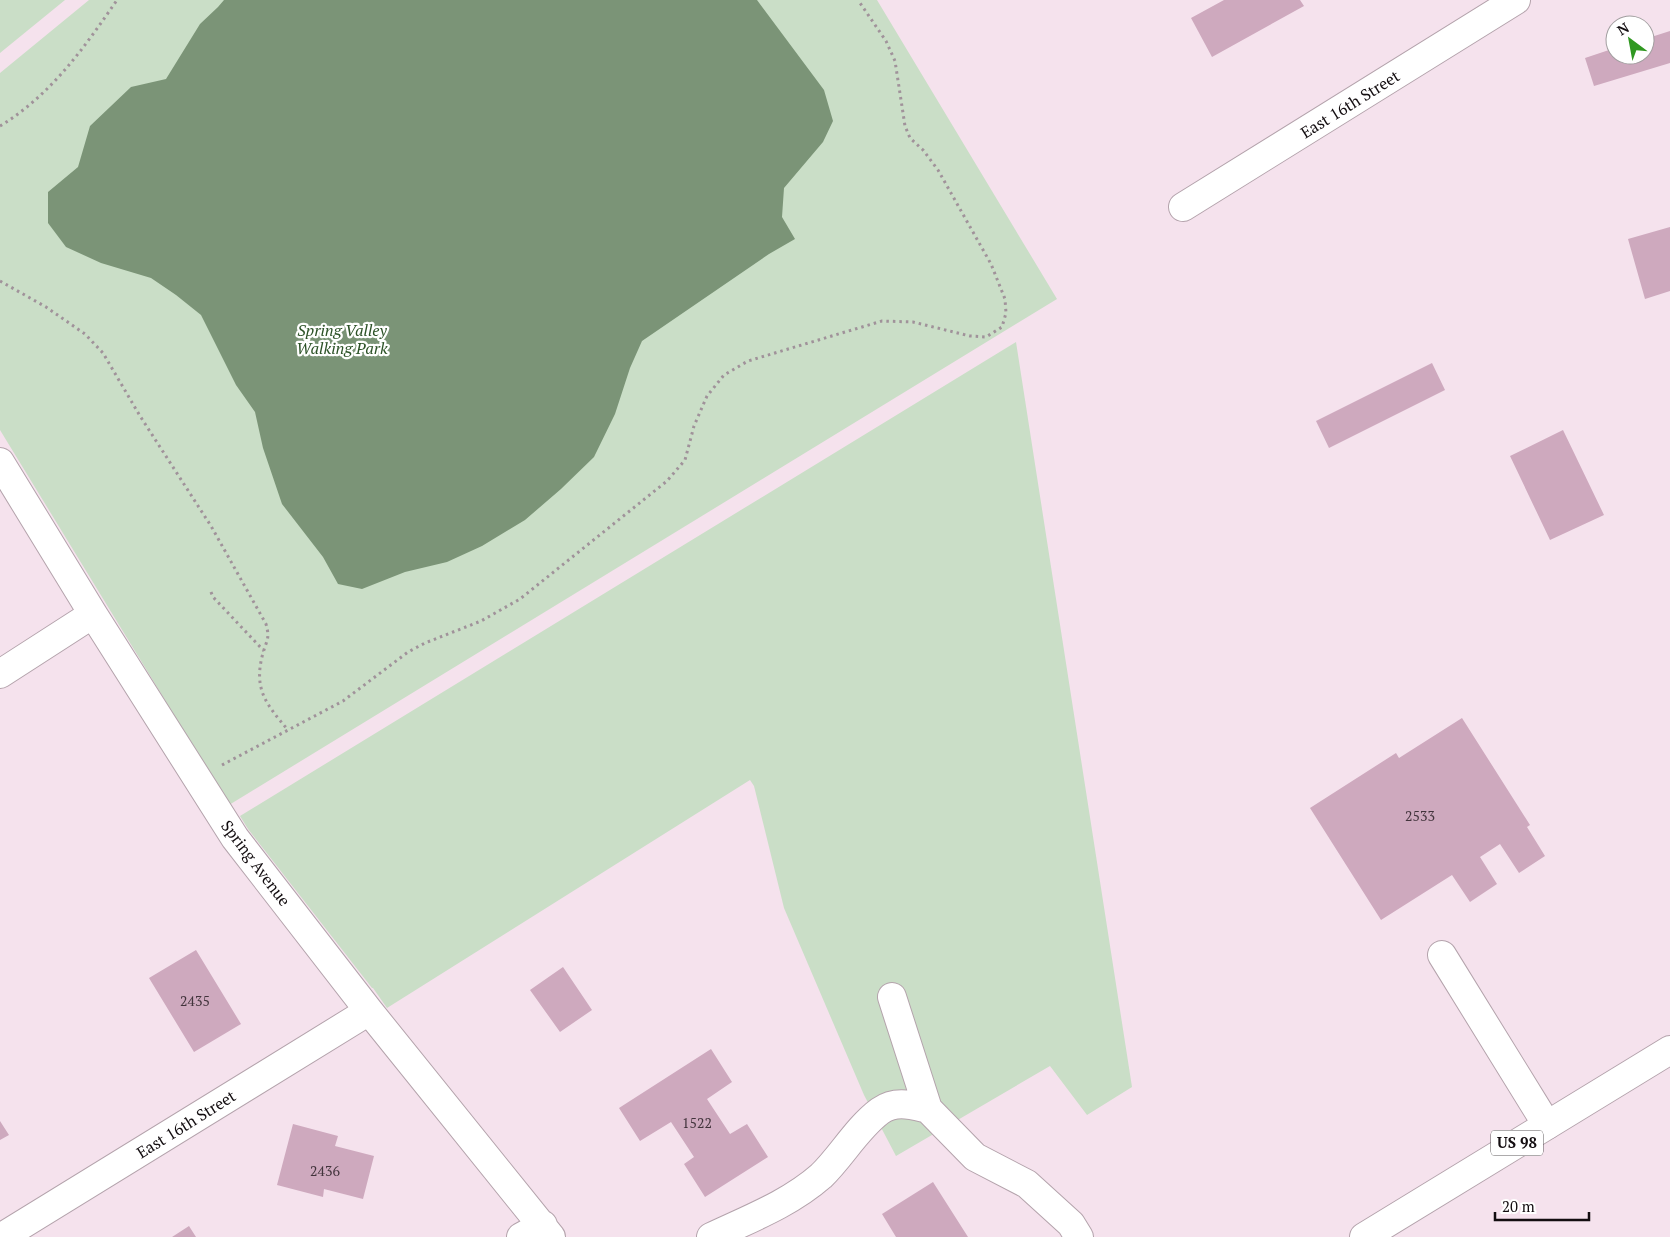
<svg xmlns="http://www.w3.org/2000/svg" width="1670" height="1237" viewBox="0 0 1670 1237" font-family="'PT Serif',serif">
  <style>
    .green { fill: #cadec7 }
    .water { fill: #7b9477 }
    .building { fill: #cea9be }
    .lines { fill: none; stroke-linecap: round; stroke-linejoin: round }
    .minor-casing { stroke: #b4a3ac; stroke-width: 30 }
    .major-casing { stroke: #b4a3ac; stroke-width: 30 }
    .path { stroke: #a0929a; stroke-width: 3; stroke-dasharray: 2.5 4; stroke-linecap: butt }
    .minor { stroke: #fff; stroke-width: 28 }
    .major { stroke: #fff; stroke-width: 28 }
    .labels { text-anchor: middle; stroke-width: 4.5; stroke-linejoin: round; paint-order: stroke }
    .number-label { font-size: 14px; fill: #42343c }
    .shield { fill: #fff; stroke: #5a5658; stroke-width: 1 }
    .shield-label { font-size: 15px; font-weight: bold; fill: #130d10 }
    .street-label { font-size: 16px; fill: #130d10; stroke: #fff }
    .park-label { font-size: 16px; font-style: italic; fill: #2c5227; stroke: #fff }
  </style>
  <rect width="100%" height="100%" fill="#f5e2ed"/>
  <path class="green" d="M0,0H65L0,53Z
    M89,0H877L1057,299L229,805L0,430V73Z
    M1016,342L1132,1087L1087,1115L1050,1066L896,1156L864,1095L784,908L754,786L750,780L387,1008L373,988H372L248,829L240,816Z"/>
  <path class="water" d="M224,0H757L824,90L833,121L823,142L784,188L782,217L795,239L769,254L642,341L630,368L615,414L594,457L561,489L525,520L482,546L447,562L405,572L362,589L338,584L323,557L282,504L263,448L255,412L236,385L201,315L176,295L151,278L101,263L66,247L48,223V192L78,167L90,126L131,87L166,79L200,24L218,7Z"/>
  <path class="building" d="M1224,0H1300L1304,6L1212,57L1191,18Z
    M1670,31V63L1594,86L1585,58L1615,48V55H1645V39Z
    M1670,227V291L1645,299L1628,239Z
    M1432,363L1445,390L1329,448L1316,421Z
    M1563,430L1604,515L1550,540L1510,456Z
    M1462,718L1530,825L1527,827L1545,856L1519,873L1500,844L1480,857L1497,884L1470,902L1452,875L1381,920L1310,808L1396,753L1399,758Z
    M196,950L241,1024L194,1052L149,978Z
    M563,967L592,1010L560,1032L530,990Z
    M711,1049L732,1082L707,1099L730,1134L747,1124L768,1157L705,1197L684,1164L694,1157L671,1122L640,1141L619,1108Z
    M0,1121L9,1135L0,1140Z
    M293,1124L338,1136L335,1146L374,1156L363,1199L324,1189L323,1197L277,1185Z
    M933,1182L968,1237H896L882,1214Z
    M189,1226L196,1237H172Z"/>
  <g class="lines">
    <g class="minor-casing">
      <path id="minor" d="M1183,207L1516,0
        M0,462L93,614L235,838L369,1011L551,1237
        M0,674L93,614
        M1442,955L1547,1125
        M892,997L928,1109L975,1157L1027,1184L1071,1224L1079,1237
        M2,1237L369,1011
        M521,1237L543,1225
        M711,1237C749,1219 789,1204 821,1176C841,1157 857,1128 880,1111C896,1100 911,1105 928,1109"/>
    </g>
    <g class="major-casing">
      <path id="major" d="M1364,1237L1670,1050"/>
    </g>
    <path class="path" d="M0,126C51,95 84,48 117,0
      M0,281L46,307L85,334L103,353L140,416L211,526L266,624C270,639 267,639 263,653C253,689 266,704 288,730
      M211,592L213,597L264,651
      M222,765L343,701L408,652L425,643L481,621L520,599L667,481L685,460L694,426L707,396L724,375L748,361L882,321L913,322L970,336L986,337L1002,327L1006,313L1005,299L991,264L938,170L923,150L910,138L905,126L895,61L886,41L858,0"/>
    <use href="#minor" class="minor"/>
    <use href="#major" class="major"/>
  </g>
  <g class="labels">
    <g class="number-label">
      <text x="1420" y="821">2533</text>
      <text x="195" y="1006">2435</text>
      <text x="697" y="1128">1522</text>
      <text x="325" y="1176">2436</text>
    </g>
    <rect class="shield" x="1491" y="1130.5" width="52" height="25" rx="4"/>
    <g class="shield-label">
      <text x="1517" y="1148">US 98</text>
    </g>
    <g class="street-label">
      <text transform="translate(1350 104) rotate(-32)" y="6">East 16th Street</text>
      <text transform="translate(256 863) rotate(53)" y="6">Spring Avenue</text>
      <text transform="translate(186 1124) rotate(-32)" y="6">East 16th Street</text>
    </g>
    <g class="park-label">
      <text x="342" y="336">Spring Valley<tspan x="342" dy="18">Walking Park</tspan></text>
    </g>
  </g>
  <g transform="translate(1630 40) rotate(328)"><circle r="24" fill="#ffffff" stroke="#a19e9f"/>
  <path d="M0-4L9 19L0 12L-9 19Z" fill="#309821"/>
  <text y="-8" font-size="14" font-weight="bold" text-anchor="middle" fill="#130d10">N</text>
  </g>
  <path d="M1495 1212v8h94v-8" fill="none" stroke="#130d10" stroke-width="2.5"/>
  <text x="1502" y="1212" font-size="15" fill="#130d10" stroke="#ffffff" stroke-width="4" paint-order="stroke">20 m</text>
</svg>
